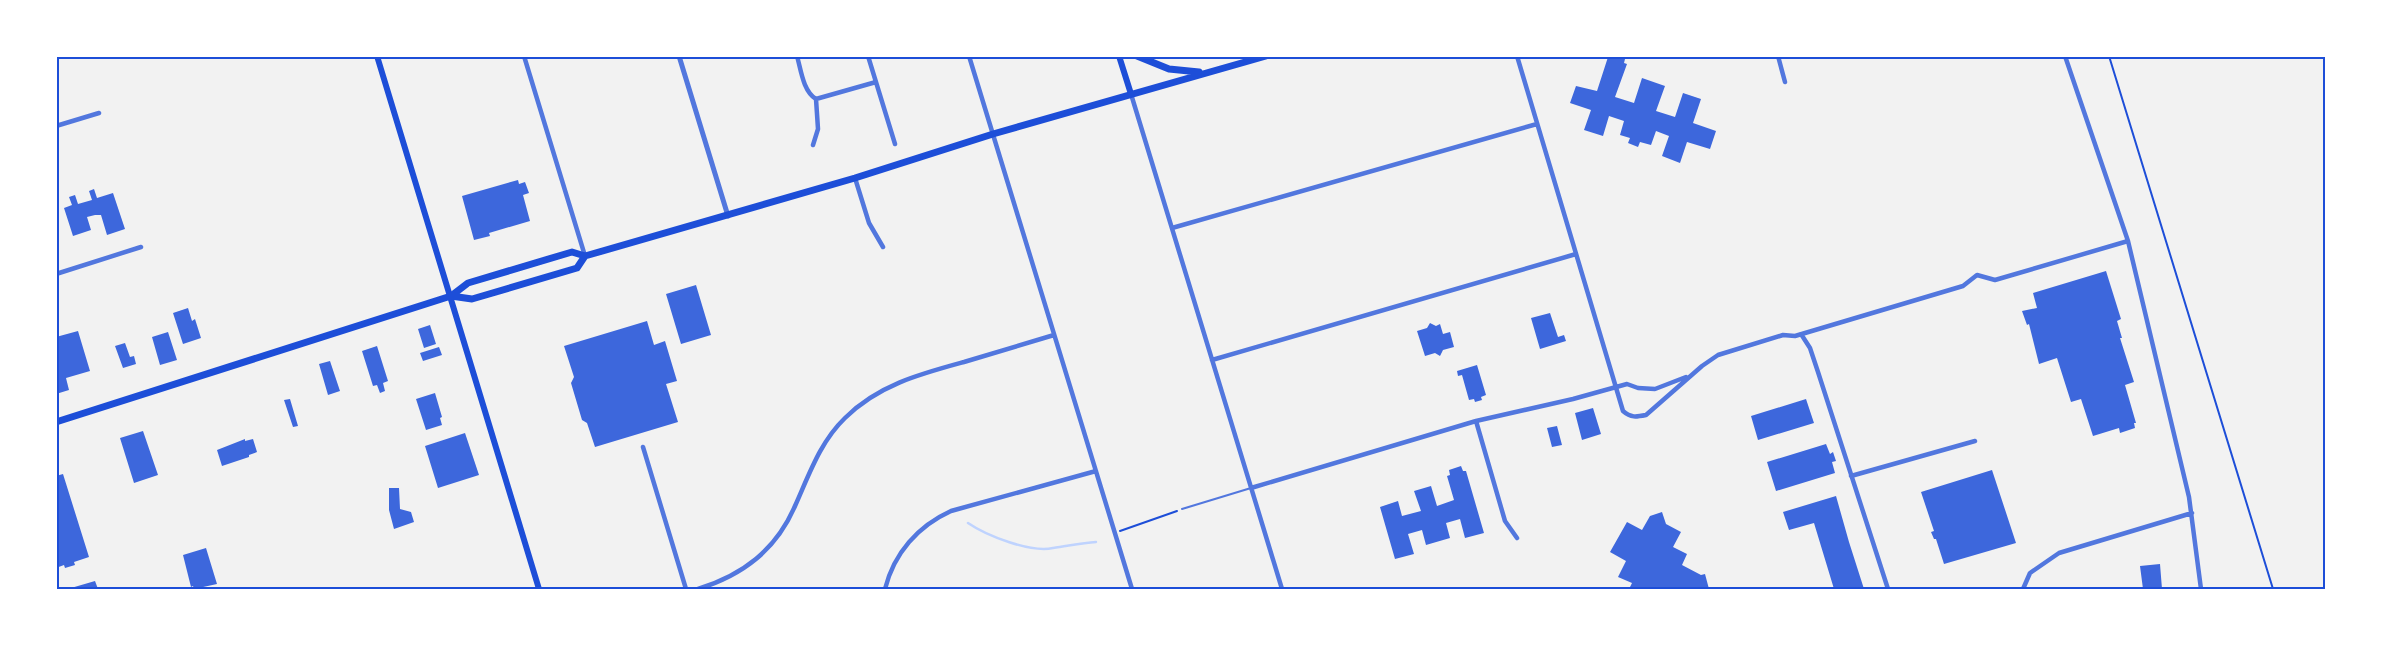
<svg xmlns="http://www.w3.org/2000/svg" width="2382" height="645" viewBox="0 0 2382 645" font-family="Signika,sans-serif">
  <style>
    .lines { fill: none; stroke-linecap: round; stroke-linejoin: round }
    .stream { stroke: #bfd3fe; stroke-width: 2.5 }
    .building { fill: #3d67dc }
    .path { stroke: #1d4ed8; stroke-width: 2 }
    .service { stroke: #5277de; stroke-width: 2 }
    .minor { stroke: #5277de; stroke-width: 4.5 }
    .tertiary { stroke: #5277de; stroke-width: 5 }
    .secondary { stroke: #1d4ed8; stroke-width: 6 }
    .primary { stroke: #1d4ed8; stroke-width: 7 }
    .neatline { fill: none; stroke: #1d4ed8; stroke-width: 2 }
  </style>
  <rect width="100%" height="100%" fill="#f2f2f2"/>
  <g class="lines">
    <path class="stream" d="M968,523C987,536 1031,553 1053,548C1068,546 1081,543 1096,542"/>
  </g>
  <path class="building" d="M1612,56L1625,59L1624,63L1627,64L1615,97L1634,103L1642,78L1665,86L1656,111L1675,117L1683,93L1701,99L1693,123L1716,131L1710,149L1687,142L1680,163L1662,156L1669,136L1656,131L1651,145L1640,142L1638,147L1628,143L1630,138L1620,135L1624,121L1609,116L1603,136L1584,130L1591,110L1570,103L1576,86L1597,91L1608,57Z
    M518,180L519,184L525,182L529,193L523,195L530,221L489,233L490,236L474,240L462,196Z
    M94,189L97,198L113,193L125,229L107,235L101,215H95L87,217L91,230L73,236L64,208L72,205L69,197L75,195L78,204L92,200L89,191Z
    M2106,271L2121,319L2117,321L2122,338H2120L2134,382L2125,385L2136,423H2134L2135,428L2120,433L2119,428L2093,436L2081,399L2071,402L2057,358L2039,364L2029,324L2027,325L2022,311L2037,308L2033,293Z
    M696,285L711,335L681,344L666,294Z
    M188,308L192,321L195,319L201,338L183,344L173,313Z
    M1550,313L1558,337L1564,335L1566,341L1540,349L1531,318Z
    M647,321L654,345L665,341L677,381L666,384L678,422L595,447L587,423L582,420L571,383L574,377L564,346Z
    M1430,323L1436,326L1440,324L1443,334L1450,332L1454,347L1443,350L1440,356L1435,353L1425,356L1417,331L1427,328Z
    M430,325L436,344L424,348L418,329Z
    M78,331L90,371L66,378L69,390L56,394V337Z
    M168,332L177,360L160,365L152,337Z
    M125,343L130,357L134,356L136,364L123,368L115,346Z
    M377,346L388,381L383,383L385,391L380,393L377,385L373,386L362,351Z
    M439,347L442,355L423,361L420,353Z
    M330,361L340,391L328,395L319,364Z
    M1477,365L1486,395L1481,397L1482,400L1475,402L1474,399L1469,400L1462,375L1458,376L1457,371Z
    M435,393L442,417L440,418L442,425L426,430L416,399Z
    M290,399L298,426L293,427L284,400Z
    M1806,399L1814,423L1758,440L1751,416Z
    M1593,408L1601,434L1582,440L1575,413Z
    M1557,426L1562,445L1552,447L1547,428Z
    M143,431L158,475L134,483L120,438Z
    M465,433L479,475L438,488L425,446Z
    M245,439V441L253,439L257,452L249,455V457L222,466L217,450Z
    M1826,444L1830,454L1833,452L1836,461L1832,462L1835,473L1776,491L1767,462Z
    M1461,466L1463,471H1466L1484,533L1465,538L1460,519L1446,523L1450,538L1426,545L1422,530L1408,534L1414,554L1395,559L1380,507L1398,501L1402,516L1421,511L1414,491L1431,486L1437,506L1454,500L1447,476L1450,475L1449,470Z
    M1992,470L2016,543L1944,564L1936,539H1934L1931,532L1934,531L1921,492Z
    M63,474L89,557L74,562L75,565L65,568L64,565L56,568V476Z
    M389,488H399L400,509L411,512L414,522L394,529L389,510Z
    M1836,496L1849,542L1864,589H1834L1814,523L1789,530L1783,512Z
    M1662,512L1666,524L1681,532L1673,547L1687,554L1682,565L1701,575L1705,574L1709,589H1629L1632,583L1618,577L1626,561L1610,552L1627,522L1642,530L1650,516Z
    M206,548L217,584L194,589L193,586L191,587L183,555Z
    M2160,564L2162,589H2143L2140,566Z
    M95,581L98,589H71V588Z"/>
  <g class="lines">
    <path class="path" d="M2109,56L2273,589
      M1120,531L1177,511"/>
    <path class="service" d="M1182,509L1251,488"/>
    <path class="minor" d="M524,56L585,256
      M797,56C801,70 803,91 816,99
      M868,56L895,144
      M969,56L1132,589
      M1517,56L1623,411C1631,418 1636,417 1646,415L1702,366L1718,355L1783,335L1795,336L1963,286L1977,275L1995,280L2128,241
      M1778,56L1785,82
      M2065,56L2128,241L2189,497L2201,589
      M1131,94L1282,589
      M816,99L876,82
      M56,126L99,113
      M813,145L818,129L816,99
      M855,178L869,223L883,247
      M1172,228L1537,124
      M56,274L141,247
      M1801,334L1810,348L1818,372L1888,589
      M1212,360L1576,254
      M1476,421L1505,521L1517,538
      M643,447L686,589
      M1851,476L1975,441
      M1251,488L1476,421L1573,399L1627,384L1638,388L1655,389L1686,377
      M698,589C743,575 776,550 795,506C809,475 820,442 845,418C878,385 920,374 964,362C994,353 1024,344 1054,335
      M885,589C894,553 918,526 951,511L1096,471
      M2023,589L2030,573L2059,553L2192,513"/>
    <path class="tertiary" d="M679,56L728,216"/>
    <path class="secondary" d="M377,56L539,589
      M1119,56L1131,94"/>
    <path class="primary" d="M1137,56L1169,69L1199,72
      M451,296L472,299L577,268L585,256
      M56,422L451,296L468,283L572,252L585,256L855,178L993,134L1266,56"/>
  </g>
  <rect width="2382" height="645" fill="none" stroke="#ffffff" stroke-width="115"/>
  <rect x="58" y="58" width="2266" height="530" class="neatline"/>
</svg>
